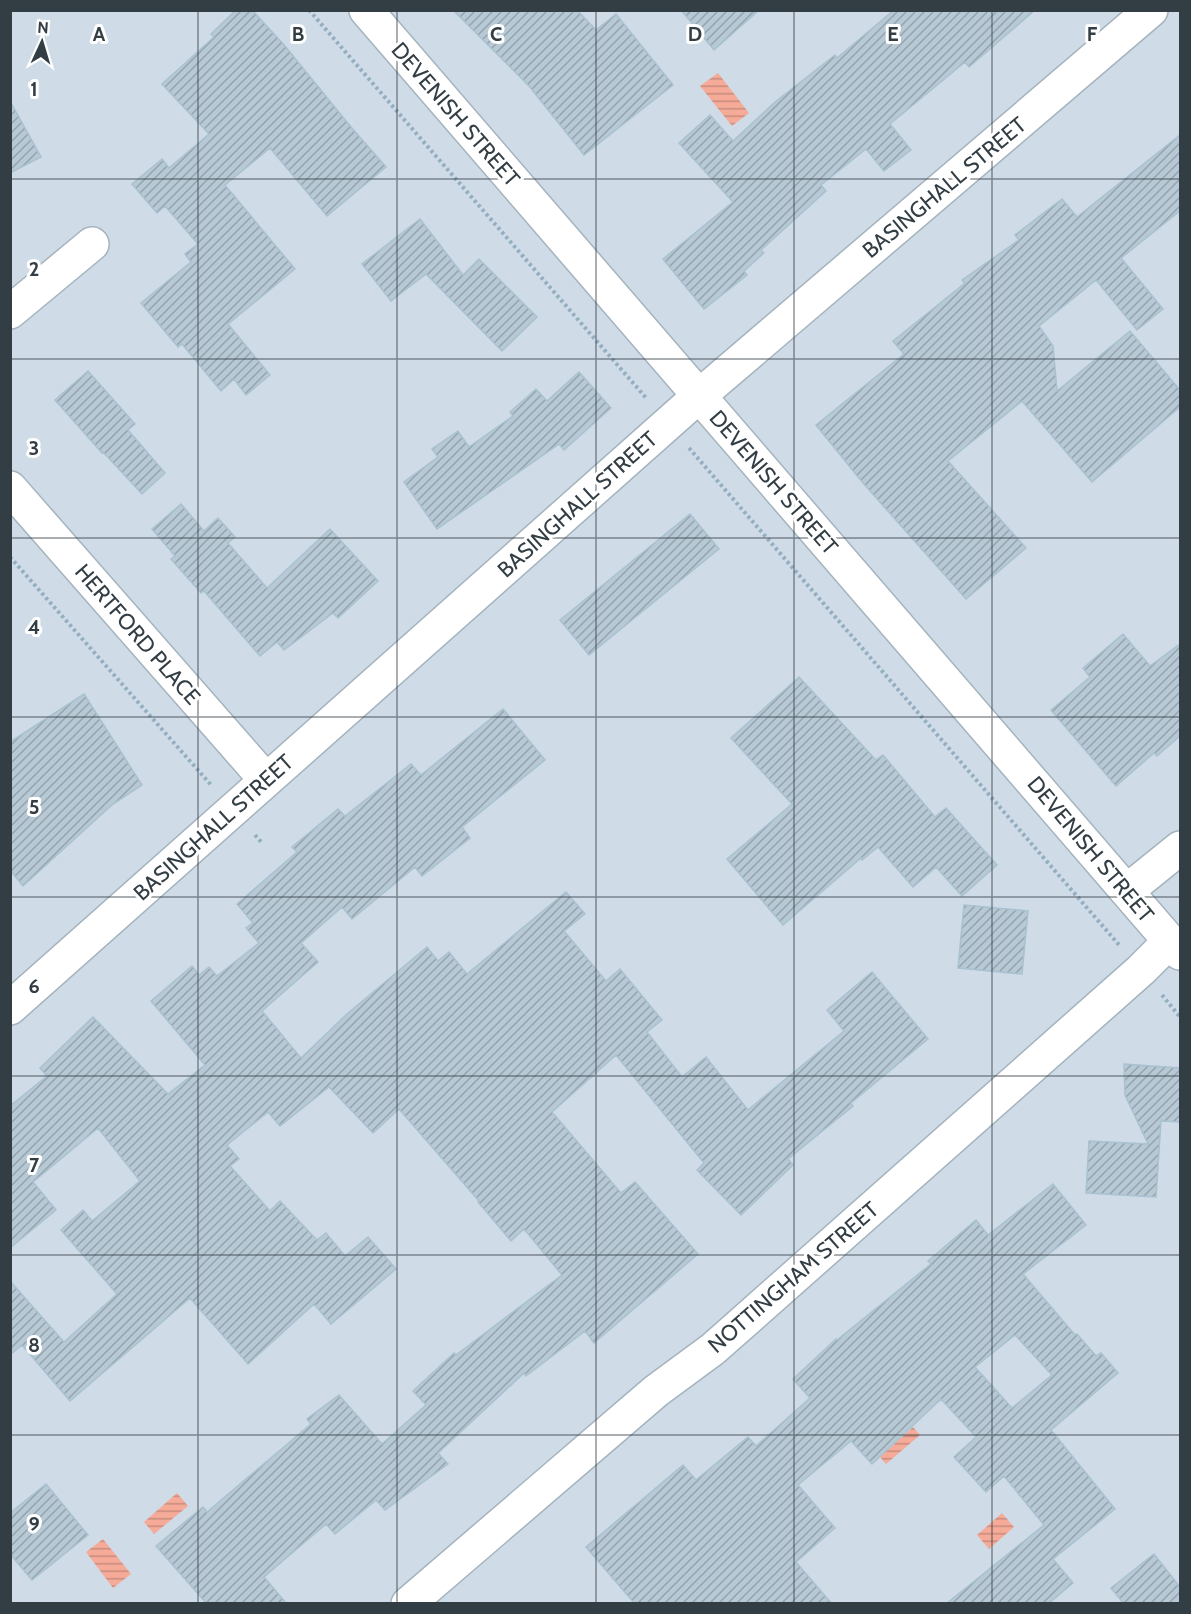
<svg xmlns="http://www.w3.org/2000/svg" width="1191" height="1614" viewBox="0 0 1191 1614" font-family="Cabin,sans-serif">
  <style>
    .residential { fill: #cfdce7 }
    .water { fill: url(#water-rules) }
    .building { fill: url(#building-hatch); stroke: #a9c1d0; stroke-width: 1.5; fill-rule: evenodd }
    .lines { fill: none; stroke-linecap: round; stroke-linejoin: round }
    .minor-casing { stroke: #a4b3be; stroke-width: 36 }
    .path { stroke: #94aec1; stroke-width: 4; stroke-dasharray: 3 3; stroke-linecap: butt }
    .minor { stroke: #fff; stroke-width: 33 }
    .grid { fill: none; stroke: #323d44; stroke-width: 1.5; stroke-opacity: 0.55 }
    .labels { text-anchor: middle; stroke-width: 6; stroke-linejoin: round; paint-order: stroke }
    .street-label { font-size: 22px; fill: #323d44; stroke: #fff }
    .grid-label { font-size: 20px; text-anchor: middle; font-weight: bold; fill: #323d44; stroke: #fff; stroke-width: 6; stroke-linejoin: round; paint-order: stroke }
  </style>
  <defs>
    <pattern id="water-rules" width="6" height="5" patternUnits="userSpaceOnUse" patternTransform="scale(1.5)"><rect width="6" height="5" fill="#f6aa98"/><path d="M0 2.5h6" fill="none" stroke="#c88c7e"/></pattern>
    <pattern id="building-hatch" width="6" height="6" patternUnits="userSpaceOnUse" patternTransform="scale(1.5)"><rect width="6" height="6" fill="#b6c9d4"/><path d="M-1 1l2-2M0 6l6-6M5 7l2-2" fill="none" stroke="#95a4ae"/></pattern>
  </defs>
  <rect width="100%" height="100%" fill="#e2eaf3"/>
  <path class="residential" d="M11,11H1180V1603H11Z"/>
  <path class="water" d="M718,73L749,113L732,126L700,86Z
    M913,1427L920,1435L886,1464L880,1457Z
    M177,1493L188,1506L154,1534L144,1522Z
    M1002,1513L1014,1527L989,1549L977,1535Z
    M103,1539L131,1574L113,1588L86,1552Z"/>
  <path class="building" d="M236,10H252L285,46L351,127L386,167L327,216L270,148L225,185L295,269L228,324L270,375L246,395L234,379L221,391L182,344L178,347L141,303L191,262L185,254L198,244L165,206L157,213L132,184L162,159L169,168L209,134L162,84L214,37L211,34Z
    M453,10H577L596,30L616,14L673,85L584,155L529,86Z
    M681,10H759L714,50Z
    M894,10H1035L969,67L965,62L890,124L911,150L884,171L866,149L821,185L826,191L761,250L764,253L744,271L747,275L704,309L663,259L733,202L679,143L710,115L733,141L775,102L835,55L837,58Z
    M10,101L41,157L10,173Z
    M1180,135V211L1121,258L1163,309L1137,330L1096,280L1039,326L1053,346L1057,391L1130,331L1180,390V407L1092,482L1022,401L948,461L1026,548L966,599L863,483L816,425L904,354L893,341L965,283L962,280L1019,240L1015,235L1062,199L1077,217Z
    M420,219L463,275L479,259L537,317L502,351L426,274L391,301L362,264Z
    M88,371L135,424L128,430L165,473L142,494L103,452L102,453L55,400Z
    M579,372L611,408L564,450L559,444L437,529L404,482L438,457L432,449L458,431L469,447L513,416L510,412L536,389L547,401Z
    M181,504L204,531L218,518L235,537L228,543L267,588L330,529L378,581L338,618L333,613L284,650L277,642L260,656L204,591L201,593L171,559L175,556L152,529Z
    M690,514L719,549L589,655L560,620Z
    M1123,634L1150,666L1180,644V736L1157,756L1154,753L1116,786L1051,710L1090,677L1083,668Z
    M799,677L876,760L883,755L935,817L946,808L997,865L962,896L936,867L913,887L878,847L862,860L861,858L783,925L727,859L792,804L731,738Z
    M84,694L142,785L113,804L23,886L10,870V742Z
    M503,709L545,760L462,827L470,838L422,876L415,867L352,919L342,907L301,943L318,962L262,1011L301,1058L347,1014L427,947L438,961L449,952L467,974L566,892L585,914L564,931L606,981L620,969L662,1020L647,1032L682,1077L706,1057L748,1110L844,1031L827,1010L872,972L928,1039L851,1103L853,1106L788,1159L793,1165L741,1215L697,1170L704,1163L616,1055L552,1112L621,1193L635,1182L698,1254L594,1343L585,1331L526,1376L524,1373L438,1453L448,1464L385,1510L376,1500L335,1534L326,1524L264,1577L287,1604H207L156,1546L203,1507L207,1512L311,1424L307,1419L339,1395L382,1444L426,1405L413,1391L454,1353L456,1355L562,1275L524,1229L511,1241L478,1202L479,1201L399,1109L373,1133L329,1087L280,1126L268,1112L227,1145L239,1159L230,1166L270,1211L280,1201L317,1240L326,1233L345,1256L368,1237L396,1269L331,1324L314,1304L248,1364L190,1298L70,1401L22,1345L10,1355V1281L64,1342L117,1294L61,1230L83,1210L92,1221L140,1181L98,1128L33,1182L56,1210L10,1248V1106L47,1076L40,1068L93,1017L168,1094L205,1065L151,1001L192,966L199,975L209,967L217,976L259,943L246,928L253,923L237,904L297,852L292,847L338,809L345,816L411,764L421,775Z
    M964,905L1028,911L1022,974L958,968Z
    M1124,1064L1180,1068V1122L1161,1121L1156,1197L1086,1193L1089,1141L1148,1144L1125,1095Z
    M1053,1184L1086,1225L1023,1274L1075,1335L1077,1334L1096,1356L1101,1353L1118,1373L1051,1430L1115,1509L1053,1559L1073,1583L1048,1604H946L1044,1525L1004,1476L986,1492L954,1457L976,1437L941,1399L872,1464L851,1441L798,1485L835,1528L796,1562L832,1604H635L586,1547L683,1465L696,1480L748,1437L756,1446L810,1398L793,1379L836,1339L837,1340L931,1264L928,1261L976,1220L988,1235ZM1015,1335L1052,1375L1012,1408L975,1367Z
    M46,1484L88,1535L32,1580L10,1554V1513Z
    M1154,1554L1180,1587V1604H1124L1111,1588Z"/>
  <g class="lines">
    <g class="minor-casing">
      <path id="minor" d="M366,10L1180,953
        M10,312L92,244
        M10,488L266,780
        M1128,890L1180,848
        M10,1008L699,396L1151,10
        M408,1604L656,1391L713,1349L1141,970L1170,941"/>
    </g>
    <path class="path" d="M309,10L647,399
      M689,448L1120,946
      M10,557L212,786
      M255,835L263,844
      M1162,995L1180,1017"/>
    <use href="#minor" class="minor"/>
  </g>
  <path class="grid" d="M198,10V1604M397,10V1604M596,10V1604M794,10V1604M992,10V1604M10,179H1180M10,359H1180M10,538H1180M10,717H1180M10,897H1180M10,1076H1180M10,1255H1180M10,1435H1180"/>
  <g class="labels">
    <g class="street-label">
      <text transform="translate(456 114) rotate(49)" y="8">DEVENISH STREET</text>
      <text transform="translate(944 187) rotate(-40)" y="8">BASINGHALL STREET</text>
      <text transform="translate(774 482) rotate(49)" y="8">DEVENISH STREET</text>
      <text transform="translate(577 504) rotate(-42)" y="8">BASINGHALL STREET</text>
      <text transform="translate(138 634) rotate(49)" y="8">HERTFORD PLACE</text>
      <text transform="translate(213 827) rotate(-42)" y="8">BASINGHALL STREET</text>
      <text transform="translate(1091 849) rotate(50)" y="8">DEVENISH STREET</text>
      <text transform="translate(793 1277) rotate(-41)" y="8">NOTTINGHAM STREET</text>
    </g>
  </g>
  <g class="grid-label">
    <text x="99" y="41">A</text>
    <text x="298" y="41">B</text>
    <text x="496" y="41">C</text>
    <text x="695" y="41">D</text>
    <text x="893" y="41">E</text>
    <text x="1092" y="41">F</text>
    <text x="34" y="96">1</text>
    <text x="34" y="276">2</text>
    <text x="34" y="455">3</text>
    <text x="34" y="634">4</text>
    <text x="34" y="814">5</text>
    <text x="34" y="993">6</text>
    <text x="34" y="1172">7</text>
    <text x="34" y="1352">8</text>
    <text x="34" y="1531">9</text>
  </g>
  <rect width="1191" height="1614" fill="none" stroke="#323d44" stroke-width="24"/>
  <g transform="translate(42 42) rotate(4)" stroke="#ffffff" stroke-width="4.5" paint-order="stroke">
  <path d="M0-4.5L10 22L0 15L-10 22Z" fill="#323d44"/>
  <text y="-9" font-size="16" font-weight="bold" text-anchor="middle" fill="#323d44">N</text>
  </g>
</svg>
